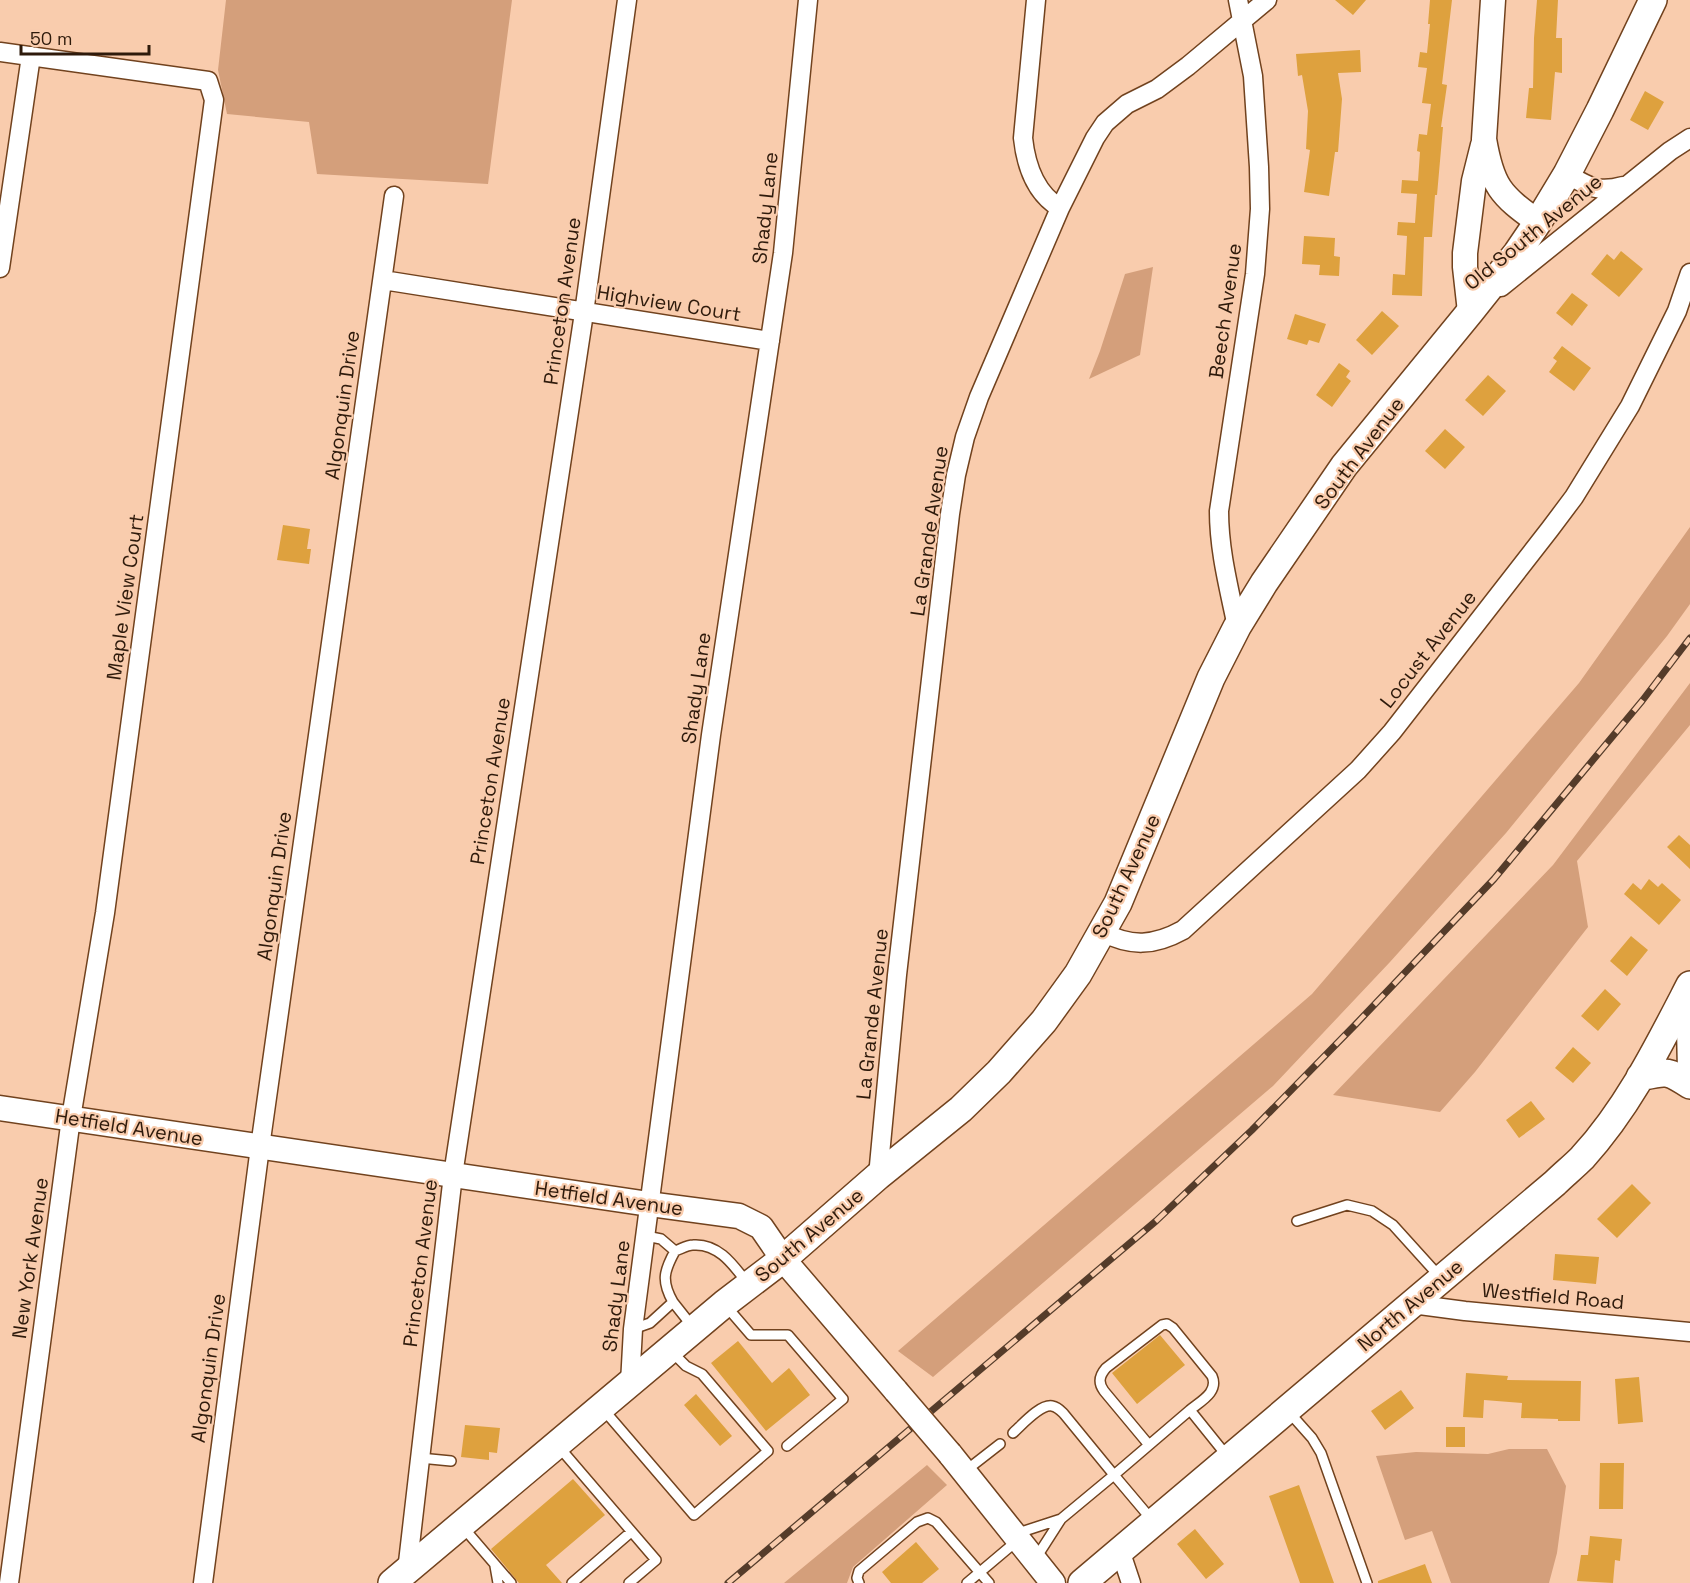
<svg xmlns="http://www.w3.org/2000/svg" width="1690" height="1583" viewBox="0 0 1690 1583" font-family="'Space Grotesk',sans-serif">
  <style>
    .green { fill: #d49f7b }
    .building { fill: #dea13e }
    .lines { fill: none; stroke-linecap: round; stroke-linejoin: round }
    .service-casing { stroke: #71421e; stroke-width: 12 }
    .minor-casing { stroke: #71421e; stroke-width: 21 }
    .tertiary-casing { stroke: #71421e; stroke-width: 27 }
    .secondary-casing { stroke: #71421e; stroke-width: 30 }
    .service { stroke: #fff; stroke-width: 9 }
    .minor { stroke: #fff; stroke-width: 18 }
    .tertiary { stroke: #fff; stroke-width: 24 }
    .secondary { stroke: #fff; stroke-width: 27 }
    .rail-casing { stroke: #553c2a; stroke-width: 7 }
    .rail { stroke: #f9ccad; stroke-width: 4.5; stroke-dasharray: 14; stroke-linecap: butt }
    .tertiary-bridge-casing { stroke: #71421e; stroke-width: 27; stroke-linecap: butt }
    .tertiary-bridge { stroke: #fff; stroke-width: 24 }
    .labels { text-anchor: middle; stroke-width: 4.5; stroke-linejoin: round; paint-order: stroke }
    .street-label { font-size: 20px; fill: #2e1a0b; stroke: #f9ccad }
  </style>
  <rect width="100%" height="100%" fill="#f9ccad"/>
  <path class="green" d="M226,0H512L488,184L317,174L309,122L227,114L218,70Z
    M1153,267L1140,355L1089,379L1100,351L1125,274Z
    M1690,527V604L1667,636L1506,833L1390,962L1273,1086L933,1377L898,1351L1312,994L1579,683Z
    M1690,683V725L1577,861L1588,927L1475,1072L1440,1112L1333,1095L1553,865Z
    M1509,1449H1547L1566,1486L1557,1553L1549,1583H1451L1432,1531L1405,1540L1376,1456L1416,1452L1488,1454Z
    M927,1465L947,1485L853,1567L847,1583H784Z"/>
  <path class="building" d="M1335,0H1366L1353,15Z
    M1430,0H1452L1442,84L1447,85L1441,127H1443L1437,195H1435L1432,237H1424L1422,296L1392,295L1393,274L1405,275L1407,236L1397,235L1398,222L1415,223L1417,194L1401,193L1402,180L1418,181L1420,152L1417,151L1419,134L1427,135L1431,104L1422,103L1427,68L1418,67L1420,52L1427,53L1430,24H1428Z
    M1537,0H1558L1556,38H1562V73L1555,72L1551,120L1526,118L1529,88H1533L1534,38Z
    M1360,50L1361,72L1338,73L1342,99L1338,152H1335L1329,196L1304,192L1310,150L1306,149L1308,111L1302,75L1298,76L1296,54Z
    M1645,91L1664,102L1648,130L1630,120Z
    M1304,236L1335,238L1334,256L1340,257L1339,276L1319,275L1320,265L1302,264Z
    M1621,251L1643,269L1619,297L1591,274L1607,254L1614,260Z
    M1572,293L1588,305L1572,326L1556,313Z
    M1382,311L1399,326L1372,355L1356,340Z
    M1295,314L1326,324L1319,343L1309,340L1307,345L1287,339Z
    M1562,346L1591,368L1574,391L1549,372L1557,361L1553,358Z
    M1339,363L1350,371L1346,377L1351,381L1332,407L1316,395Z
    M1488,375L1506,391L1483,416L1465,400Z
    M1445,429L1465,447L1445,469L1425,451Z
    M283,525L310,529L307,549H311L309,564L277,560Z
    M1679,835L1690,845V869L1667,847Z
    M1649,879L1658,887L1662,883L1681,900L1659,925L1624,894L1633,883L1641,890Z
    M1631,936L1648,950L1627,976L1610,961Z
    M1605,989L1621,1004L1598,1031L1581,1016Z
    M1573,1047L1591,1063L1573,1083L1555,1068Z
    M1531,1101L1545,1119L1519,1138L1506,1120Z
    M1632,1184L1651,1203L1617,1238L1597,1219Z
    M1555,1254L1599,1257L1596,1284L1553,1280Z
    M1160,1335L1185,1365L1137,1404L1112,1373Z
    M738,1341L772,1383L789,1368L810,1395L766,1431L711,1363Z
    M1466,1373L1508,1376L1507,1380L1581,1381L1580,1421H1558V1419L1521,1418L1522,1403L1484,1400L1483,1418L1463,1417Z
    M1639,1377L1643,1422L1618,1424L1615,1379Z
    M1401,1390L1414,1408L1385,1430L1371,1411Z
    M696,1394L732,1436L720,1446L684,1405Z
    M465,1425L500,1428L497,1453L489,1452V1460L461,1457Z
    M1446,1427H1465V1447H1446Z
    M1600,1463H1624L1623,1509H1599Z
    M573,1479L605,1515L546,1565L562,1583H519L491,1549Z
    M1299,1485L1334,1583H1300L1269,1496Z
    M1195,1529L1224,1564L1206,1579L1177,1544Z
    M1590,1536L1622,1539L1620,1561L1615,1560L1613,1583L1577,1581L1581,1555H1588Z
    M916,1542L939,1569L922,1583H891L882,1572Z
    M1425,1564L1432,1583H1378V1581Z"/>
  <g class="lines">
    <g class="service-casing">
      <path id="service" d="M1297,1221L1347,1205L1372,1211L1393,1225L1440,1277
        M646,1236L661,1239L675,1251
        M673,1302L692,1326
        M726,1306L751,1335H788L843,1399L787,1446
        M633,1329L650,1323L673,1302C661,1281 664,1271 675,1251C681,1249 687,1245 693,1245C719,1243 734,1266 748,1284
        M603,1409L694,1515L768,1451L702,1374L686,1366L671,1351
        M1288,1411L1312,1438L1321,1453L1367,1583
        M1013,1433C1022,1425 1040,1404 1052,1406C1058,1407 1061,1411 1064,1414L1114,1475L1061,1519L1036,1558
        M1149,1445L1104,1391C1098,1383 1099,1376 1106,1368L1162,1325L1167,1324L1173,1328L1212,1376C1219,1392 1201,1401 1190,1410
        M559,1447L656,1560L629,1583
        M420,1458L451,1461
        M964,1472L1000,1444
        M1152,1520L1114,1475L1190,1410L1227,1456
        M462,1526L511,1583
        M1015,1534L1061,1519
        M495,1566L498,1583
        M572,1583L631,1532
        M859,1583L857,1578L859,1571L917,1522L928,1518L936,1522L989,1583
        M967,1583L1018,1540"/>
    </g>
    <g class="minor-casing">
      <path id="minor" d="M1036,0L1023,138C1026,166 1035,193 1060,208
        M0,52L208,81L214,100L105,913L71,1118L9,1583
        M1567,174C1589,187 1598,193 1623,186
        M0,268L31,56
        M383,280L770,341
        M1501,287L1670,151L1690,138
        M1237,627C1229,588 1219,551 1219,511L1255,274L1260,209L1259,167L1253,76L1238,0
        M1102,932C1131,947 1154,946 1183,930L1358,770L1392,732L1550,529L1574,497L1630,406L1677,311L1690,273
        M878,1176L897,975L950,514L956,475L965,437L979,397L1060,208L1095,138L1105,123L1127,104L1157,89L1188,66L1267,0
        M1412,1304L1465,1311L1690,1332
        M630,1383L633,1329L711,735L783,253L808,0
        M1120,1550L1131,1583
        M407,1571L453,1175L584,313L627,0
        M203,1583L260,1147L394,196"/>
    </g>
    <g class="tertiary-casing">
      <path id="tertiary" d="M1493,0L1484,139C1492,186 1500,195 1538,222
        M1470,312L1465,267V253L1474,181L1483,145
        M1685,994L1689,1028L1690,1070
        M0,1108L649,1204L739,1216L761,1227L783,1259L896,1391
        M950,1454L1053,1583"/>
    </g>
    <g class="secondary-casing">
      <path id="secondary" d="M1640,1077C1667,1071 1667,1070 1690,1085
        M392,1583L724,1304L783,1259L878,1176L961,1109L999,1072L1044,1021L1078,974L1118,903L1211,678L1237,627L1264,583L1344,466L1470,312L1517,253L1538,222L1567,174L1600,110L1653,0
        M1082,1583L1555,1183C1563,1175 1573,1167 1582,1158C1628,1108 1659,1045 1690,985"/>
    </g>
    <use href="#service" class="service"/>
    <use href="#minor" class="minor"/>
    <use href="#tertiary" class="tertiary"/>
    <use href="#secondary" class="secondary"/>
    <g class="rail-casing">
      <path id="rail" d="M728,1583L1156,1221L1252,1130L1355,1025L1494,879L1642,701L1690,638"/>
    </g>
    <use href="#rail" class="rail"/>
    <g class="tertiary-bridge-casing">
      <path id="tertiary-bridge" d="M896,1391L950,1454"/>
    </g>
    <use href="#tertiary-bridge" class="tertiary-bridge"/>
  </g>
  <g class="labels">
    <g class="street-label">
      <text transform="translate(765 208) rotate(-84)" y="7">Shady Lane</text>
      <text transform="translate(1533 232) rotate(-39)" y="7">Old South Avenue</text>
      <text transform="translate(562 301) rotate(-82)" y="7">Princeton Avenue</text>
      <text transform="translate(669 303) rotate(9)" y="7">Highview Court</text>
      <text transform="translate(1225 311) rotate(-82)" y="7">Beech Avenue</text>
      <text transform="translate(342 405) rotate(-82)" y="7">Algonquin Drive</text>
      <text transform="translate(1359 453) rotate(-53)" y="7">South Avenue</text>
      <text transform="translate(929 531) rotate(-82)" y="7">La Grande Avenue</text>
      <text transform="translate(125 597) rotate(-82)" y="7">Maple View Court</text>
      <text transform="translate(1428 649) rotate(-52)" y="7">Locust Avenue</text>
      <text transform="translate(696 688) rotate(-82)" y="7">Shady Lane</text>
      <text transform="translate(490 781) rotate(-81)" y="7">Princeton Avenue</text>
      <text transform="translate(1126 876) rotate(-65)" y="7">South Avenue</text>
      <text transform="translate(274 886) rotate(-82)" y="7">Algonquin Drive</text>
      <text transform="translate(872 1014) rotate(-84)" y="7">La Grande Avenue</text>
      <text transform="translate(129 1127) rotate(9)" y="7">Hetfield Avenue</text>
      <text transform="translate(609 1198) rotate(8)" y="7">Hetfield Avenue</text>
      <text transform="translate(809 1235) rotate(-40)" y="7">South Avenue</text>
      <text transform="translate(30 1258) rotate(-82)" y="7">New York Avenue</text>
      <text transform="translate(420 1263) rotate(-83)" y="7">Princeton Avenue</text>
      <text transform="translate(616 1296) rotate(-83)" y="7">Shady Lane</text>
      <text transform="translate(1553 1296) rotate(5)" y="7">Westfield Road</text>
      <text transform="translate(1410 1305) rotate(-40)" y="7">North Avenue</text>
      <text transform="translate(208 1368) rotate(-82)" y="7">Algonquin Drive</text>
    </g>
  </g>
  <path d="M21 45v9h128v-9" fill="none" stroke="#2e1a0b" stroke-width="3"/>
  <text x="30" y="45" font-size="18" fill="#2e1a0b" stroke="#f9ccad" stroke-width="4.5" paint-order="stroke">50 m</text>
</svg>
